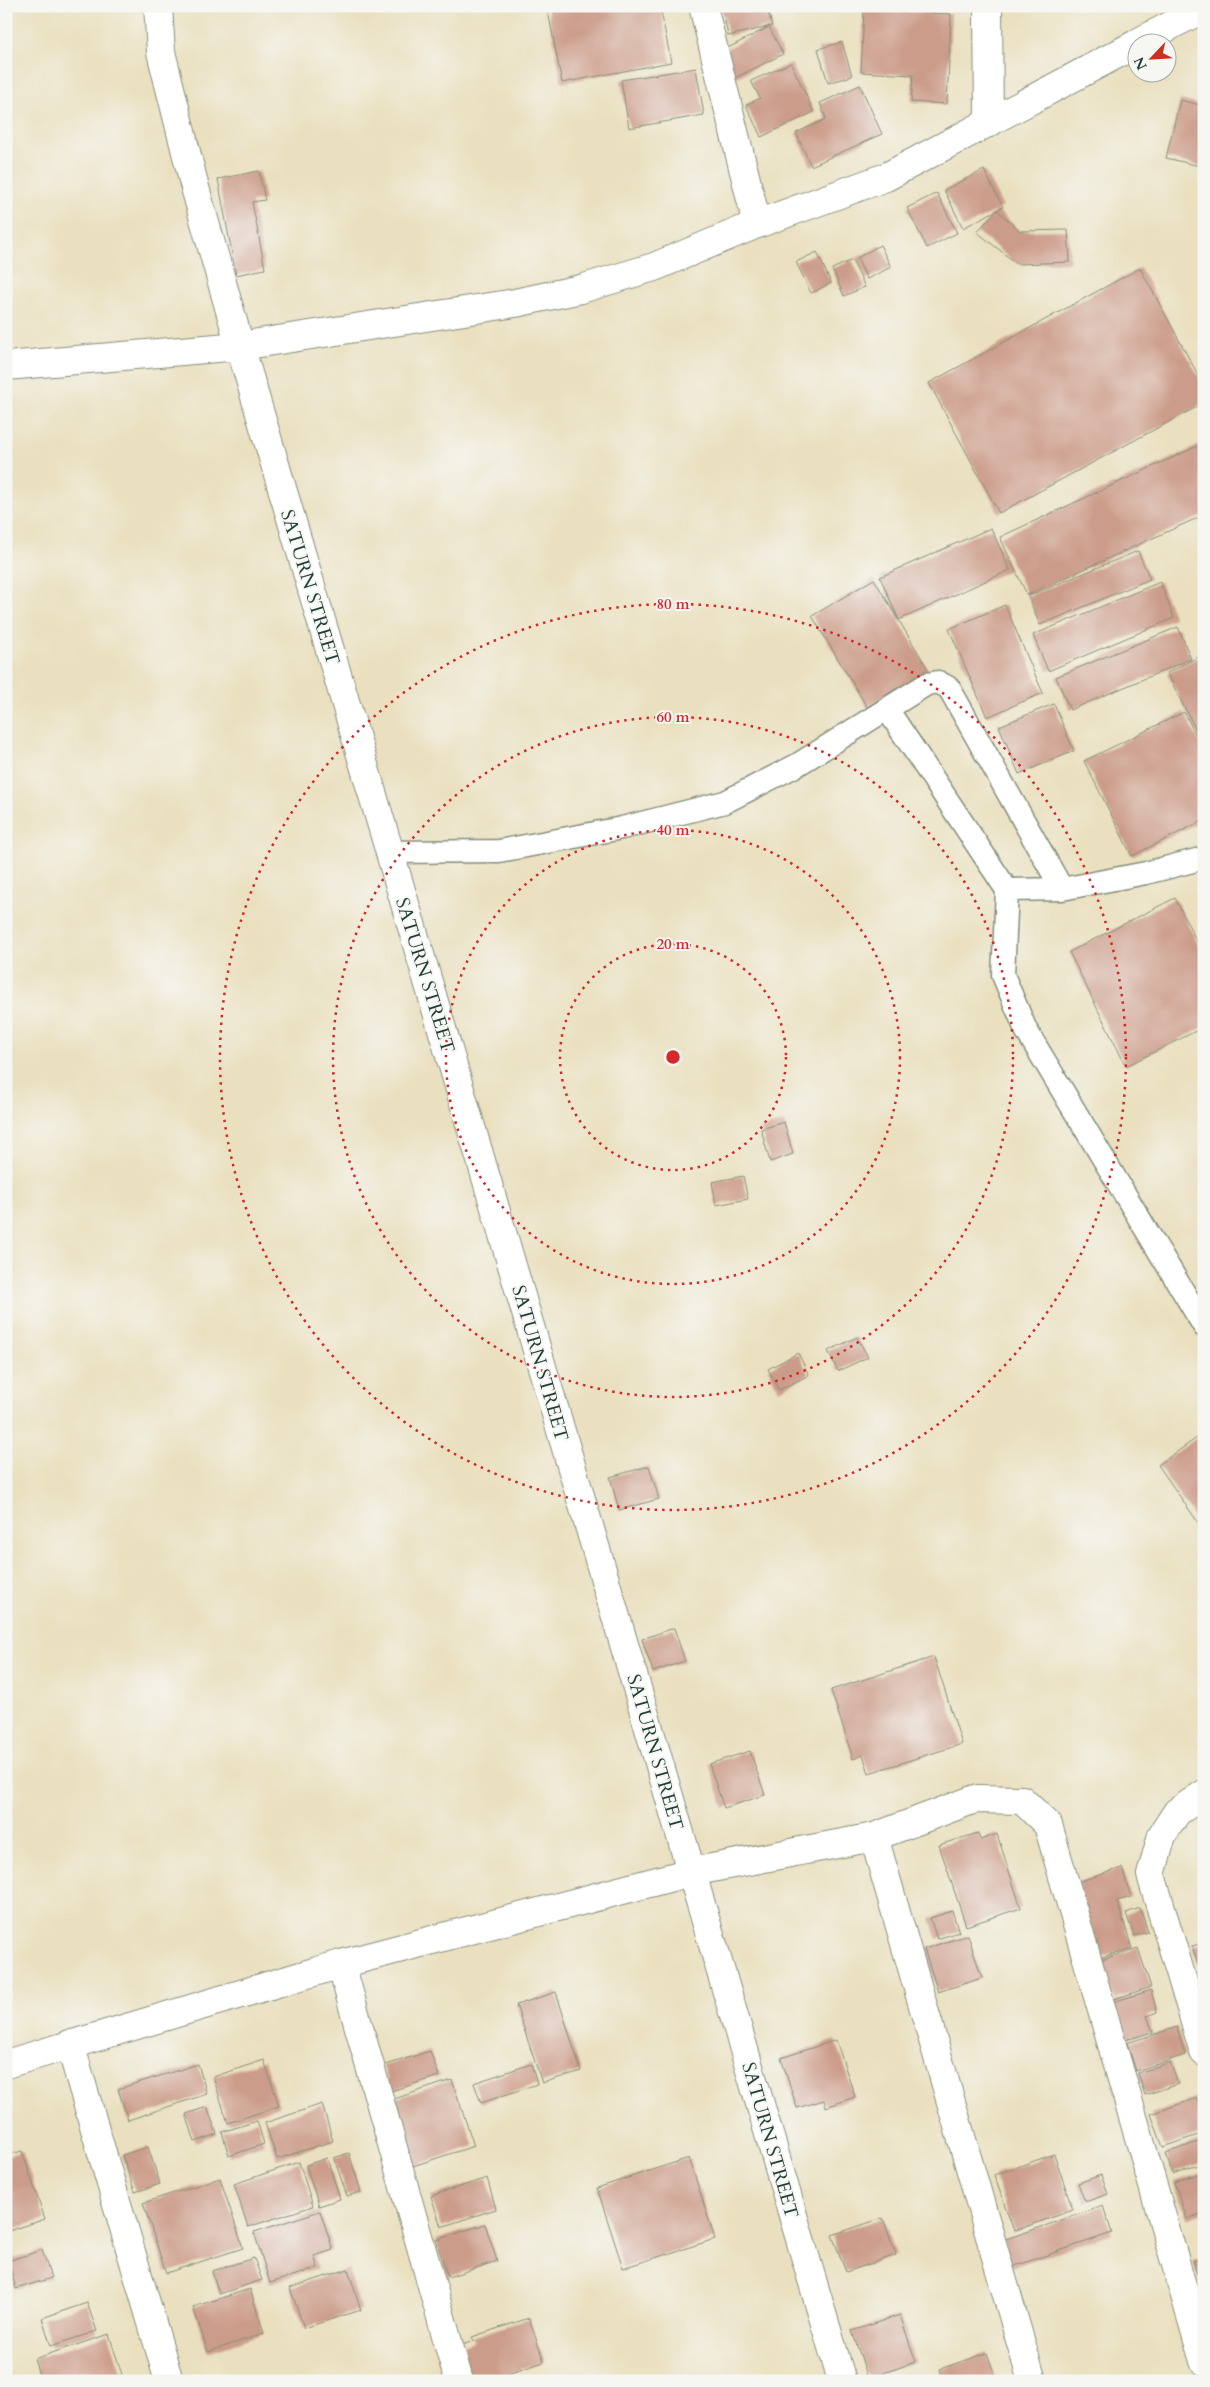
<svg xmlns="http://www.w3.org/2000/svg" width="1210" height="2387" font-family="Cardo,serif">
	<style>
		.building { fill: #cc9c8a }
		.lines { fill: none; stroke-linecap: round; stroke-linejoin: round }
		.service-casing { stroke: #848e7a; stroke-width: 25 }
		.minor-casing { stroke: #848e7a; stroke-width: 30 }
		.tertiary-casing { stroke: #848e7a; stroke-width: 30 }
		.service { stroke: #fff; stroke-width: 22 }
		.minor { stroke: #fff; stroke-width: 28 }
		.tertiary { stroke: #fff; stroke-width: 28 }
		.ring { fill: none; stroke: #d62828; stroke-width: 2.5; stroke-dasharray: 2.5 5 }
		.labels { text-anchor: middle; stroke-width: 4; stroke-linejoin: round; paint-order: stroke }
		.street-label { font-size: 19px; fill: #1f3d34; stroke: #f6f6f2 }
		.centre { fill: #d62828; stroke: #f6f6f2; stroke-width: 2.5 }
		.ring-label { font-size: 15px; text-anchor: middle; font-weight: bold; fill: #d62828; stroke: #f6f6f2; stroke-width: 4; stroke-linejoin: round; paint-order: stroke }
	</style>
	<rect width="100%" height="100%" fill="#f6f6f2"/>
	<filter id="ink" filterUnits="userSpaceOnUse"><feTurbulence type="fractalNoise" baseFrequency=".02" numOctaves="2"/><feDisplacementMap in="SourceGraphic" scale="10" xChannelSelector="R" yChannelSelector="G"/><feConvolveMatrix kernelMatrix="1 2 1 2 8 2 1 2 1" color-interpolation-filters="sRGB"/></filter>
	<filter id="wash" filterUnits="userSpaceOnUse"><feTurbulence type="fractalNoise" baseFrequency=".0096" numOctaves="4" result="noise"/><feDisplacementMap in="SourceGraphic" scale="20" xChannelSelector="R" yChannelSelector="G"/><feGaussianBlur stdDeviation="1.12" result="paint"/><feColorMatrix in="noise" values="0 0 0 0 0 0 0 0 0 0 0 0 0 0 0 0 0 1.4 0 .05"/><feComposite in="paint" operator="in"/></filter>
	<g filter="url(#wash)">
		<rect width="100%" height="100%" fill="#eae0bf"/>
		<g id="blocks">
			<!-- building -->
			<path class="building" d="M547,6H660L671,62L562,83Z
				M722,6H767L772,26L728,36Z
				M864,9L951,14L947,104L911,102L913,75L861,72Z
				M769,27L783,54L733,79L720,52Z
				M842,42L852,76L828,83L818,49Z
				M791,63L814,112L761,137L746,105L760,98L751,81Z
				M696,68L704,115L629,128L621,80Z
				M860,85L882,134L811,166L796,133L826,119L820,103Z
				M1180,100L1204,106V167L1166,158Z
				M984,170L1003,207L997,210L1020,231L1068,230L1070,262L1017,264L977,232L997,210L963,228L944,190Z
				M259,171L265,200L252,202L265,269L236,275L218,179Z
				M937,193L957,233L927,248L907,208Z
				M880,245L891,267L867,279L857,258Z
				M817,252L831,283L811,293L796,262Z
				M852,260L865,287L844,296L832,269Z
				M1140,268L1204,386V403L999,513L929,383Z
				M1202,444L1204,515L1027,595L1000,537Z
				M991,528L1010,570L899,620L880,577Z
				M1138,551L1150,579L1040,625L1028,596Z
				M874,579L928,669L867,707L812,616Z
				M1160,582L1174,618L1048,671L1033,635Z
				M1005,605L1043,693L987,717L949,629Z
				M1178,627L1191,659L1070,710L1056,677Z
				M1204,654V746L1167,673Z
				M1054,704L1074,751L1019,774L999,726Z
				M1184,712L1204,751V820L1132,856L1084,761Z
				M1175,898L1204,956V1027L1126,1066L1069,952Z
				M784,1122L793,1154L770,1162L761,1129Z
				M743,1176L748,1199L716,1205L712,1182Z
				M857,1337L868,1357L838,1371L828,1351Z
				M798,1353L809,1375L779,1390L768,1369Z
				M1204,1433V1531L1158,1465Z
				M649,1466L659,1499L619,1510L610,1477Z
				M674,1628L685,1661L653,1672L642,1639Z
				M934,1657L962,1744L869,1773L863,1755L853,1759L831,1690Z
				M750,1751L765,1795L724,1808L709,1764Z
				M978,1833L980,1840L997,1834L1021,1908L966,1926L939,1845Z
				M1122,1868L1131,1897L1117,1901L1132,1948L1100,1958L1077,1882Z
				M1140,1908L1148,1932L1134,1936L1126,1913Z
				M952,1911L959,1932L937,1939L930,1918Z
				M968,1935L982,1978L938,1992L924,1949Z
				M1204,1943V1962L1198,1964L1192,1946Z
				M1138,1948L1151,1987L1114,1999L1101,1960Z
				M1151,1990L1157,2012L1147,2016L1153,2032L1125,2040L1113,2002Z
				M556,1992L581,2071L542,2083L516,2005Z
				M1177,2027L1185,2055L1136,2071L1127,2043Z
				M836,2040L855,2097L826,2107L824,2100L797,2108L781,2058Z
				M430,2051L439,2076L391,2091L383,2066Z
				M264,2060L279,2106L228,2123L213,2077Z
				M1170,2062L1178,2084L1145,2095L1138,2073Z
				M198,2064L207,2094L128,2120L118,2089Z
				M531,2064L537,2084L481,2103L474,2083Z
				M452,2080L474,2146L410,2167L388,2101Z
				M1197,2098L1204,2119V2133L1163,2147L1151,2114Z
				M322,2104L333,2141L277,2159L265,2123Z
				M207,2107L217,2134L195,2142L186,2114Z
				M257,2121L264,2144L229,2156L222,2132Z
				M1204,2140V2163L1172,2174L1166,2153Z
				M148,2147L160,2184L135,2192L122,2155Z
				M22,2151L45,2219L6,2232V2156Z
				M349,2153L361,2192L347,2196L334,2158Z
				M1054,2154L1073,2210L1014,2231L994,2175Z
				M327,2158L340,2199L319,2206L306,2165Z
				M689,2158L715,2239L623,2268L597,2188Z
				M299,2162L313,2206L248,2227L234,2184Z
				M1204,2172V2213L1187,2219L1174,2182Z
				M1101,2175L1108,2194L1085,2202L1078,2183Z
				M220,2178L243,2248L166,2273L143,2203Z
				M487,2178L496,2209L441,2227L431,2196Z
				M1103,2206L1112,2233L1012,2267L1003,2240Z
				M320,2211L333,2250L314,2256L318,2268L270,2283L254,2232Z
				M883,2218L896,2255L846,2272L832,2235Z
				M485,2224L497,2261L448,2277L436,2240Z
				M42,2250L51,2278L16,2289L8,2261Z
				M1204,2257V2281L1200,2282L1193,2261Z
				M254,2258L262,2280L219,2294L212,2271Z
				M348,2269L361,2310L304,2328L290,2288Z
				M250,2289L264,2333L208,2352L193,2307Z
				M87,2303L97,2331L51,2346L42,2318Z
				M900,2315L916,2362L868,2378L852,2331Z
				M529,2318L544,2362L486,2381H471L459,2346L474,2341L472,2337Z
				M109,2334L124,2381H41L34,2359Z
				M987,2353L997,2381H944L940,2369Z"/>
		</g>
	</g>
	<g filter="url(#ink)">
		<use href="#blocks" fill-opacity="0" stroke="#848e7a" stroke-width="1"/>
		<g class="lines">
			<defs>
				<path id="service" d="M887,709L1007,890
					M389,852L499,851L622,828L725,802L797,765L927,684L938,682L949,688L1062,889L1007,890L1003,975L1026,1030L1204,1326
					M1062,889L1146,873L1204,858"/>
				<path id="minor" d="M158,6L161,52L194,184L240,346
					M703,6L757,224
					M988,6L989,123
					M1204,1794L1177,1812L1162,1835L1151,1875L1204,2052
					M874,1837L1032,2381
					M341,1964L459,2381
					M70,2044L169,2381
					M6,2064L341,1964L691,1872L874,1837L975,1799L1022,1800L1048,1825L1204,2361"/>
				<path id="tertiary" d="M1139,42L1204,8
					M240,346L842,2381
					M6,366L240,346L515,303L581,289L654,267L757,224L886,177L1138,43"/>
			</defs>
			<!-- service casing -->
			<use href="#service" class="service-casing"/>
			<!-- minor casing -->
			<use href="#minor" class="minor-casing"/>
			<!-- tertiary casing -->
			<use href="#tertiary" class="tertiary-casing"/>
			<!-- service -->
			<use href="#service" class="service"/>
			<!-- minor -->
			<use href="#minor" class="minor"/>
			<!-- tertiary -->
			<use href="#tertiary" class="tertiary"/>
		</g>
	</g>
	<!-- distance rings -->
	<g class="ring">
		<circle cx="673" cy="1057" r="113"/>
		<circle cx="673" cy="1057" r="227"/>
		<circle cx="673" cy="1057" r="340"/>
		<circle cx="673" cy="1057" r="453"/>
	</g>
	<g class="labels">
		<!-- street labels -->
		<g class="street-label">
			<text transform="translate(311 587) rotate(73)" y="7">SATURN STREET</text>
			<text transform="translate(426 975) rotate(73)" y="7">SATURN STREET</text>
			<text transform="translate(541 1363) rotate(74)" y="7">SATURN STREET</text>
			<text transform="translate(656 1752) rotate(74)" y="7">SATURN STREET</text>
			<text transform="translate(771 2140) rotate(74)" y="7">SATURN STREET</text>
		</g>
	</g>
	<circle cx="673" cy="1057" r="8" class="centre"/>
	<g class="ring-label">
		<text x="673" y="609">80 m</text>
		<text x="673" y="722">60 m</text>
		<text x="673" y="835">40 m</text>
		<text x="673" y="949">20 m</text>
	</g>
	<!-- margin -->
	<rect width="1210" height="2387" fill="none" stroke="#f6f6f2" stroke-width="25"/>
	<!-- north arrow -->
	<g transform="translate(1152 58) rotate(245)"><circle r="24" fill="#f6f6f2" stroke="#a0aca6"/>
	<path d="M0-4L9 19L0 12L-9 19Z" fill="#c8321e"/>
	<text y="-8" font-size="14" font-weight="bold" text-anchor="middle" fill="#1f3d34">N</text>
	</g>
</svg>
